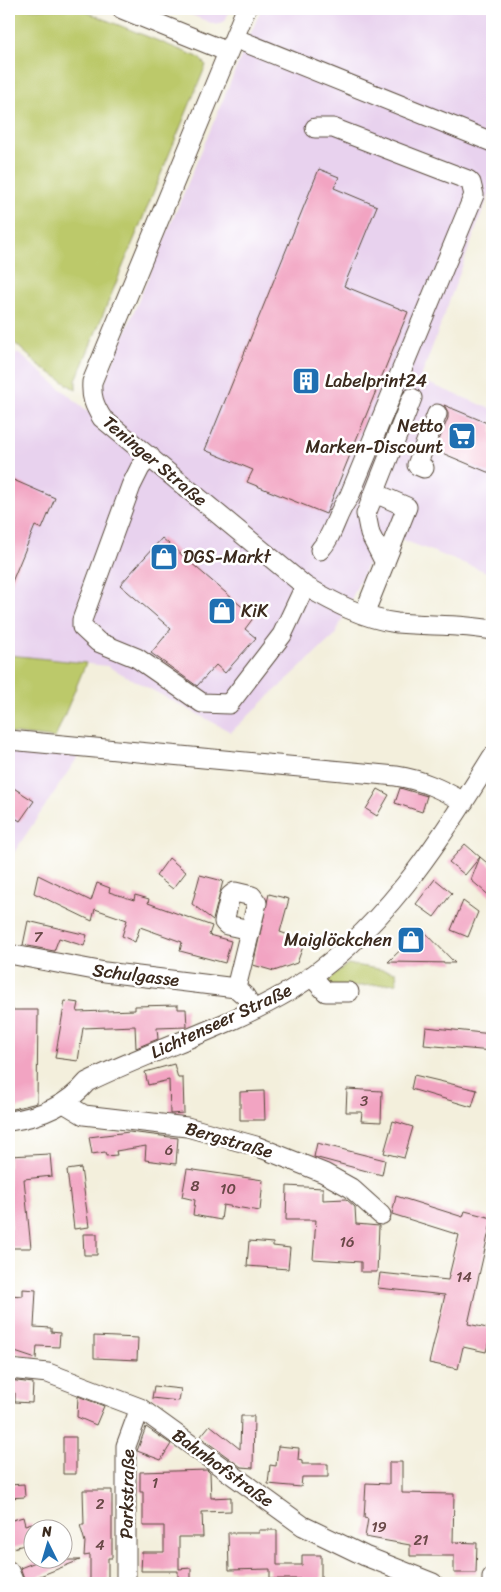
<svg xmlns="http://www.w3.org/2000/svg" width="501" height="1592" font-family="Sriracha,sans-serif">
	<style>
		.built { fill: #e8d2ee }
		.green { fill: #bcc96b; stroke: #7c7a44 }
		.building { fill: #f2a4c2 }
		.lines { fill: none; stroke-linecap: round; stroke-linejoin: round }
		.minor-casing { stroke: #57483a; stroke-width: 21 }
		.minor { stroke: #fff; stroke-width: 19 }
		.labels { text-anchor: middle; stroke-width: 5; stroke-linejoin: round; paint-order: stroke }
		.number-label { font-size: 15px; fill: #694847 }
		.poi-label { font-size: 18px; fill: #3b2a1e; stroke: #fff; text-anchor: start }
		.street-label { font-size: 18px; fill: #3b2a1e; stroke: #fff }
	</style>
	<rect width="100%" height="100%" fill="#fff"/>
	<filter id="ink" filterUnits="userSpaceOnUse"><feTurbulence type="fractalNoise" baseFrequency=".02" numOctaves="2"/><feDisplacementMap in="SourceGraphic" scale="10" xChannelSelector="R" yChannelSelector="G"/><feConvolveMatrix kernelMatrix="1 2 1 2 8 2 1 2 1" color-interpolation-filters="sRGB"/></filter>
	<filter id="wash" filterUnits="userSpaceOnUse"><feTurbulence type="fractalNoise" baseFrequency=".0096" numOctaves="4" result="noise"/><feDisplacementMap in="SourceGraphic" scale="20" xChannelSelector="R" yChannelSelector="G"/><feGaussianBlur stdDeviation="1.12" result="paint"/><feColorMatrix in="noise" values="0 0 0 0 0 0 0 0 0 0 0 0 0 0 0 0 0 1.4 0 .05"/><feComposite in="paint" operator="in"/></filter>
	<g filter="url(#wash)">
		<rect width="100%" height="100%" fill="#f3efdc"/>
		<!-- built -->
		<path class="built" d="M177,9H230L225,21L216,25Z
			M261,9H492V186L420,380L492,409V574L382,532L335,635L231,732L107,666L9,655V370L17,352L91,414Z
			M9,749L82,751L9,860Z"/>
		<!-- green -->
		<path class="green" d="M9,9H79L198,57L206,65L76,380V390L39,365L9,338Z
			M9,655L86,663L55,738L9,733Z
			M348,964L396,972L397,983L334,988L326,981Z"/>
		<g id="blocks">
			<!-- building -->
			<path class="building" d="M319,169L339,177L334,188L377,206L344,286L408,312L326,514L247,482L253,470L205,450Z
				M444,405L492,425V474L435,450L448,418V412Z
				M9,478L55,498L42,529L35,526L9,589Z
				M162,538L254,617L245,629L256,638L225,673L216,665L197,686L151,653L171,629L120,585Z
				M9,785L34,801L20,821L9,814Z
				M400,788L427,796L422,812L395,803Z
				M378,789L389,795L377,816L366,809Z
				M465,844L480,857L465,875L449,862Z
				M480,857L492,867V898L471,880Z
				M169,858L186,872L173,889L156,876Z
				M38,875L91,901L97,883L110,888L109,892L134,900L135,895L149,899L148,903L212,926L209,935L231,941L225,963L180,951L182,942L140,927L135,942L122,936L127,920L95,909L92,921L34,893Z
				M200,875L223,881L213,920L192,904Z
				M435,879L452,893L434,917L416,904Z
				M269,894L289,899L280,932L305,941L297,963L274,971L253,965Z
				M463,901L478,912L468,937L451,930Z
				M28,921L87,935L84,946L59,938L54,951L23,945Z
				M422,929L455,963L388,962Z
				M65,1001L79,1003L77,1012L135,1010V1006L178,1005V1009H186L187,1027L157,1028L158,1039L136,1048L135,1026L83,1028L78,1061L55,1058Z
				M9,1010H38L37,1103L9,1110Z
				M426,1027L492,1034V1051L424,1045Z
				M174,1064L178,1078H183L184,1113L170,1114L169,1080L148,1085L145,1072Z
				M414,1075L477,1090L472,1107L411,1089Z
				M347,1089L382,1091L381,1122L361,1121L362,1112H346Z
				M264,1091L265,1120H240V1092Z
				M393,1121L413,1127L404,1158L384,1153Z
				M129,1132L178,1138L176,1164L145,1160L146,1146L116,1151L117,1155L106,1156L105,1152L92,1154L89,1137Z
				M317,1143L385,1160L382,1175L314,1157Z
				M50,1154L52,1176L24,1179L31,1248H9V1228H12L9,1198V1156Z
				M81,1168L89,1227L74,1229L67,1170Z
				M187,1169L263,1180L260,1211L223,1205L221,1220L193,1215L195,1200L182,1197Z
				M287,1186L323,1188V1200L346,1199L355,1207L356,1224L379,1226L377,1272H361V1262L313,1259L316,1220H286Z
				M396,1196L463,1217L465,1211L492,1218L468,1324L492,1329L486,1352L463,1347L458,1369L429,1363L445,1295L378,1288L380,1273L448,1280L459,1235L392,1214Z
				M83,1234H97V1255H84Z
				M249,1241L273,1243V1246L290,1248L288,1269L247,1266Z
				M23,1289L36,1290L34,1327L51,1328V1332L60,1333L59,1347L37,1346L36,1359L9,1350V1295L23,1296Z
				M94,1336L138,1338L137,1360L94,1358Z
				M9,1380L33,1383L32,1403L15,1402V1393L9,1392Z
				M154,1386L181,1389L179,1401L152,1398Z
				M78,1396L104,1406L96,1425L77,1417Z
				M241,1416H254L253,1468L241,1467L200,1437L210,1425L240,1449Z
				M146,1427L171,1444L161,1460L137,1451Z
				M63,1437H76V1474H63Z
				M278,1446L299,1448L298,1460L302,1461V1464H328V1477H302L301,1487L268,1484L270,1465L276,1466Z
				M389,1462H402V1493L454,1494L453,1542L477,1543L476,1573H454V1556H410V1545L365,1537L368,1519L364,1518L366,1483L389,1484Z
				M207,1470L210,1473L211,1498L231,1497V1511L202,1512L203,1537H179V1569L191,1568V1583H178V1571H141L142,1552H164V1526H143V1492H140V1472Z
				M24,1484L25,1497L9,1498V1485Z
				M83,1490H112V1558H108V1583H90V1555L84,1556L85,1542L80,1525H84Z
				M23,1517L25,1525L32,1523V1543L9,1549V1521Z
				M259,1530H277V1565H302V1555H321V1583H302V1579H270V1569L229,1570L228,1533H259Z
				M41,1560H80L25,1582L20,1568Z"/>
		</g>
	</g>
	<g filter="url(#ink)">
		<use href="#blocks" fill-opacity="0" stroke="#57483a" stroke-width="1"/>
		<g class="lines">
			<defs>
				<path id="minor" d="M122,9L228,52
					M246,9L92,382C91,397 94,405 102,418L305,586C333,602 364,619 397,623C429,626 461,624 492,630
					M234,38L492,142
					M315,128H333L468,180L471,183L474,195L349,497C336,513 334,535 320,550
					M150,456L140,468L131,486L82,620V627L98,642L137,658L202,703L229,704L282,635L305,586
					M424,468L417,465L437,414
					M385,563L370,534L366,514L412,398
					M364,614L407,507L382,496L372,497
					M9,740L396,776C422,780 441,789 464,802
					M9,954L105,972L236,988L245,996L253,1009
					M311,976L326,992H349
					M236,988L257,903L252,896L235,892L230,896L224,922L227,925L250,930
					M64,1103L84,1115L187,1127L256,1146L324,1173L351,1188L381,1215
					M9,1121C40,1117 67,1106 87,1082C154,1049 227,1028 291,990C379,936 439,843 492,757
					M9,1369L48,1373L140,1408L303,1526L365,1556L433,1583
					M9,1571L14,1583
					M126,1583V1446L140,1408
					M492,1583V1577"/>
			</defs>
			<!-- minor casing -->
			<use href="#minor" class="minor-casing"/>
			<!-- minor -->
			<use href="#minor" class="minor"/>
		</g>
	</g>
	<!-- icons -->
	<defs>
		<symbol id="building-square" viewBox="-11 -11 22 22"><rect x="-9" y="-9" width="18" height="18" rx="4" fill="#1f6fb2" stroke="#fff"/><path d="M-4-6H4V6H1V3H-1V6H-4ZM-2.5-4.3h1.7v1.8h-1.7ZM.8-4.3h1.7v1.8H.8ZM-2.5-1h1.7V.8h-1.7ZM.8-1h1.7V.8H.8Z" fill="#fff"/></symbol>
		<symbol id="supermarket-square" viewBox="-11 -11 22 22"><rect x="-9" y="-9" width="18" height="18" rx="4" fill="#1f6fb2" stroke="#fff"/><path d="M-6-5.5h2.5l.6 2H6L4.5 2H-2.5L-4.4-4H-6ZM-1.5 3.2a1.3 1.3 0 1 0 .1 0ZM3 3.2a1.3 1.3 0 1 0 .1 0Z" fill="#fff"/></symbol>
		<symbol id="shop-square" viewBox="-11 -11 22 22"><rect x="-9" y="-9" width="18" height="18" rx="4" fill="#1f6fb2" stroke="#fff"/><path d="M-5-2.5h2.3a2.7 3.5 0 0 1 5.4 0H5L5.5 6h-11ZM-1.5-2.5h3a1.5 2.3 0 0 0-3 0Z" fill="#fff"/></symbol>
	</defs>
	<g fill-rule="evenodd">
		<use href="#building-square" x="290" y="365" width="32" height="32"/>
		<use href="#supermarket-square" x="446" y="420" width="32" height="32"/>
		<use href="#shop-square" x="148" y="541" width="32" height="32"/>
		<use href="#shop-square" x="206" y="595" width="32" height="32"/>
		<use href="#shop-square" x="395" y="924" width="32" height="32"/>
	</g>
	<g class="labels">
		<!-- number labels -->
		<g class="number-label">
			<text x="38" y="942">7</text>
			<text x="364" y="1106">3</text>
			<text x="169" y="1155">6</text>
			<text x="195" y="1191">8</text>
			<text x="228" y="1194">10</text>
			<text x="347" y="1247">16</text>
			<text x="464" y="1282">14</text>
			<text x="155" y="1488">1</text>
			<text x="100" y="1509">2</text>
			<text x="379" y="1532">19</text>
			<text x="421" y="1545">21</text>
			<text x="100" y="1550">4</text>
		</g>
		<!-- poi labels -->
		<g class="poi-label">
			<text x="325" y="387">Labelprint24</text>
			<text x="443" y="432" text-anchor="end">Netto<tspan x="443" dy="21">Marken-Discount</tspan></text>
			<text x="183" y="563">DGS-Markt</text>
			<text x="241" y="617">KiK</text>
			<text x="392" y="946" text-anchor="end">Maiglöckchen</text>
		</g>
		<!-- street labels -->
		<g class="street-label">
			<text transform="translate(155 461) rotate(40)" y="6">Teninger Straße</text>
			<text transform="translate(136 975) rotate(7)" y="6">Schulgasse</text>
			<text transform="translate(221 1021) rotate(-25)" y="6">Lichtenseer Straße</text>
			<text transform="translate(229 1140) rotate(16)" y="6">Bergstraße</text>
			<text transform="translate(223 1468) rotate(36)" y="6">Bahnhofstraße</text>
			<text transform="translate(127 1494) rotate(-89)" y="6">Parkstraße</text>
		</g>
	</g>
	<!-- margin -->
	<rect width="501" height="1592" fill="none" stroke="#fff" stroke-width="30"/>
	<!-- north arrow -->
	<g transform="translate(48 1544) rotate(355)"><circle r="24" fill="#ffffff" stroke="#b1aaa5"/>
	<path d="M0-4L9 19L0 12L-9 19Z" fill="#1f6fb2"/>
	<text y="-8" font-size="14" font-weight="bold" text-anchor="middle" fill="#3b2a1e">N</text>
	</g>
</svg>
